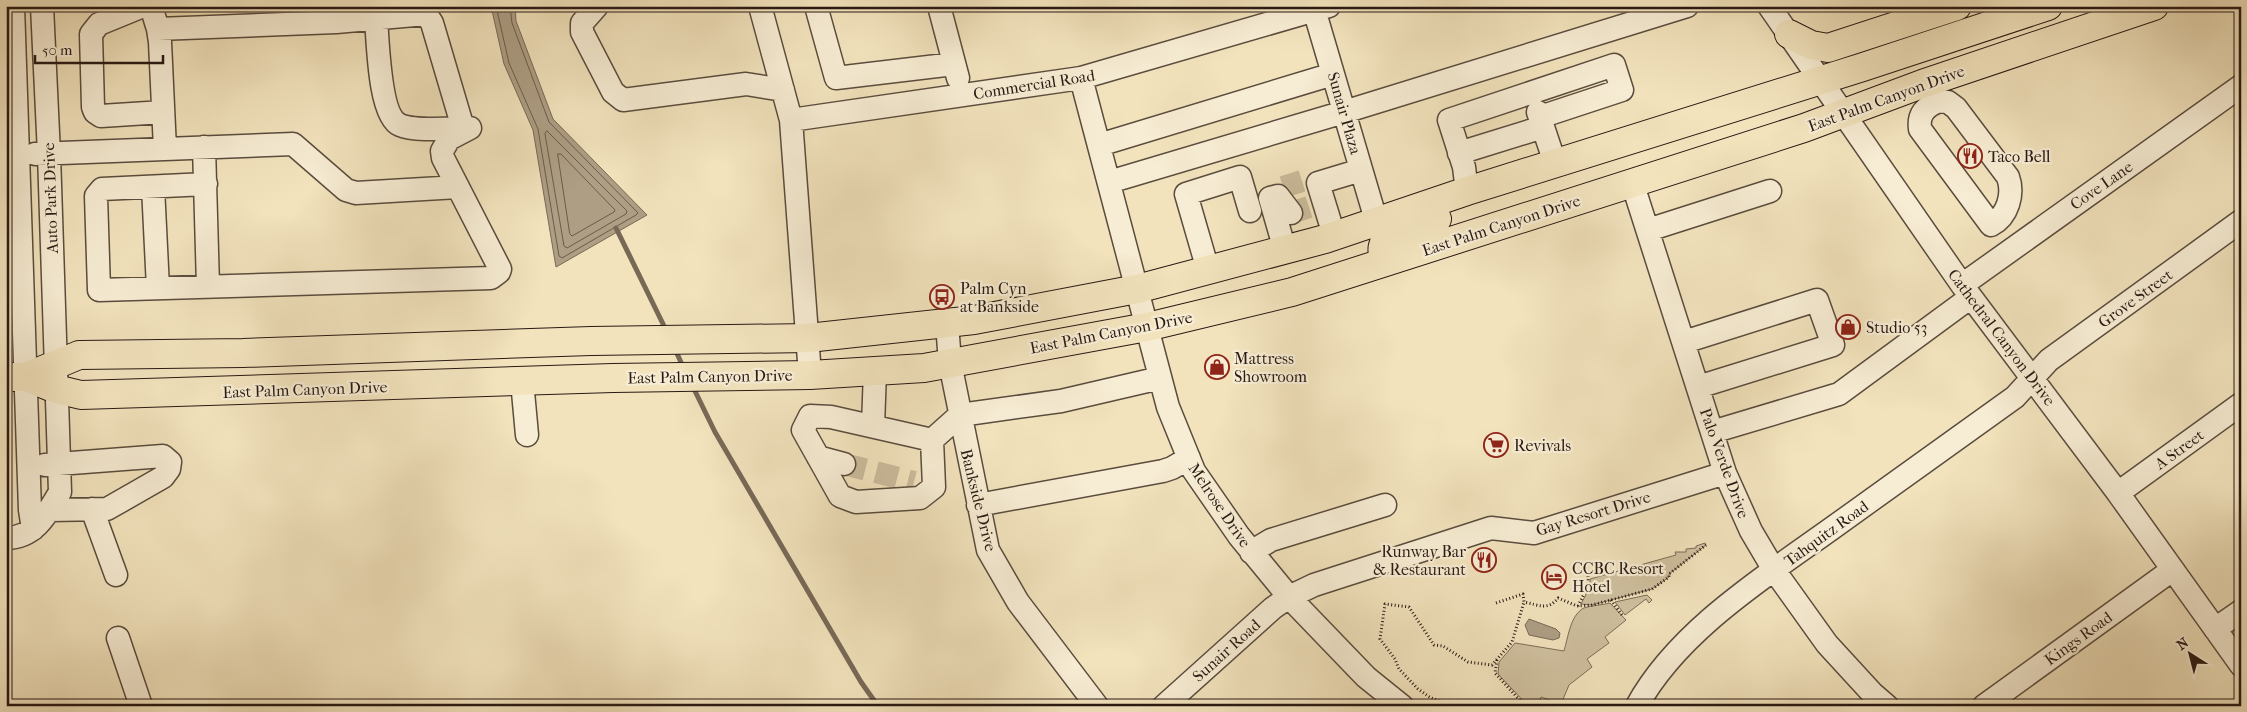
<svg xmlns="http://www.w3.org/2000/svg" width="2247" height="712" font-family="'IM FELL French Canon',serif">
	<style>
		.green { fill: #d0c1a0; stroke: #7c6d5a }
		.water { fill: #ad9e84; stroke: #786957 }
		.lines { fill: none; stroke-linecap: round; stroke-linejoin: round }
		.shore { stroke: #6a5c4c; stroke-width: 1 }
		.stream { stroke: #786957; stroke-width: 5 }
		.minor-tunnel { stroke: #cabb9b; stroke-width: 22; stroke-dasharray: 22 11; stroke-linecap: butt }
		.minor-casing { stroke: #5a4c3e; stroke-width: 25 }
		.major-casing { stroke: #281914; stroke-width: 30 }
		.path { stroke: #281914; stroke-width: 3; stroke-dasharray: 1 2.5; stroke-linecap: butt }
		.minor { stroke: #f7edd4; stroke-width: 22 }
		.major { stroke: #f2e3bd; stroke-width: 28 }
		.labels { text-anchor: middle; stroke-width: 4.5; stroke-linejoin: round; paint-order: stroke }
		.street-label { font-size: 16px; fill: #281914; stroke: #f7edd4 }
		.poi-label { font-size: 16px; fill: #281914; stroke: #f7edd4; text-anchor: start }
	</style>
	<rect width="100%" height="100%" fill="#f2e3bd"/>
	<filter id="stains"><feTurbulence type="fractalNoise" baseFrequency=".004" numOctaves="4"/><feColorMatrix values="0 0 0 0 .2 0 0 0 0 .09 0 0 0 0 .02 0 0 0 .5 -.17"/></filter>
	<radialGradient id="worn" r=".72"><stop offset=".6" stop-color="#630" stop-opacity="0"/><stop offset="1" stop-color="#630" stop-opacity=".3"/></radialGradient>
	<!-- green -->
	<path class="green" d="M1705,543L1706,545L1669,574V577L1652,589L1592,605L1581,604L1590,587V579L1676,555L1675,552H1686V549L1696,548V546Z
		M1647,595L1652,600L1649,603L1646,599L1625,615L1615,602Z
		M1610,603L1626,620L1605,637L1609,643L1587,659L1592,667L1569,685L1561,704L1541,697L1538,706H1528L1498,674L1499,662L1515,643L1564,651C1568,638 1570,617 1582,609C1586,606 1603,605 1610,603Z"/>
	<!-- water -->
	<path class="water" d="M491,6H515L516,21L553,119L647,215L556,267L533,130L504,64Z
		M1529,619L1556,629L1560,633L1559,638L1553,640L1529,635L1525,625Z"/>
	<g class="lines">
		<!-- shore -->
		<path class="shore" d="M496,6L509,63L538,129L559,256L562,258L636,215L638,213L549,122L512,23L510,6
			M547,131L627,211L626,214L567,248L564,246L545,134Z
			M558,154H561L615,210L614,212L572,236L570,234Z"/>
		<!-- stream -->
		<path class="stream" d="M616,228L666,330
			M675,349L684,369
			M692,385L715,432L861,682L878,706"/>
		<!-- minor-tunnel -->
		<path class="minor-tunnel" d="M1283,187L1302,181
			M1291,213L1309,207
			M844,464L914,482"/>
		<defs>
			<path id="minor" d="M13,6L30,510L33,529
				M143,6L99,24L91,34L93,107L95,112L101,116L163,112
				M597,6L582,23V32L613,92L623,100L746,84L783,90
				M760,6L791,120L810,375
				M816,6L836,78L954,64
				M939,6L958,78
				M1313,6L1376,220
				M1769,6L1962,285L2118,493L2241,665
				M154,16L158,29L160,42L165,149
				M376,19C378,41 379,116 400,125C416,132 451,128 469,128
				M158,29L336,22L426,14L432,23L463,128
				M1081,78L1168,407L1194,471L1239,536L1289,597L1366,677L1402,706
				M1939,101L1948,102L1956,108L2008,177C2014,194 2008,216 1991,225L1920,129C1918,114 1925,107 1939,101Z
				M1538,112L1555,163
				M791,120L1081,78L1329,6
				M1099,145L1333,74
				M204,147L208,286
				M1459,153L1543,127
				M35,154L293,144L346,190L356,193L458,187
				M1109,182L1344,112L1687,6
				M1632,182L1725,473L1751,531L1774,570L1827,644L1872,693L1887,706
				M206,184L102,189L96,196L99,290L491,278L499,272L500,269L443,158L442,151L449,139L470,128
				M153,187L158,288
				M1467,191L1464,167L1449,120L1614,65L1622,90L1540,117
				M1648,230L1770,191
				M1334,235L1318,183L1361,170
				M1285,250L1270,198L1278,196L1291,213
				M1208,270L1186,194L1240,177L1250,211
				M1962,285L2241,86
				M947,323L950,363L988,550L1018,602L1097,706
				M1684,342L1817,300L1833,345L1698,387
				M522,381L527,435
				M810,416L831,417L932,440L934,487L920,498L856,502L840,496L803,430Z
				M873,426L875,371
				M1712,432L1839,394L1971,297
				M932,440L960,415L1061,401L1160,378
				M818,457L844,464
				M45,465L163,456L170,462L169,469L163,477L107,509L49,510
				M2118,493L2241,404
				M978,505L1163,471L1172,468L1189,458
				M92,509L116,575
				M6,538C35,538 47,514 60,492L49,154L42,6
				M1251,552L1271,540L1385,505
				M2215,629L2241,611
				M118,638L141,706
				M1164,706L1273,608L1289,597L1314,585L1491,528L1534,533L1725,473
				M1637,706C1677,632 1764,577 1831,529C1892,485 1954,441 2015,397L2049,360L2241,221
				M1984,706L2172,570"/>
			<path id="major" d="M1789,34L1811,45L1828,48L1957,6
				M1384,262C1382,251 1380,244 1390,236L1437,219
				M6,377H26L79,355L243,353L591,341L808,338L974,320L1137,289L1325,239L1467,191L1863,67L2048,6
				M26,377L56,389L81,395L613,378L810,375L924,368L1147,327L1292,292L1804,128L1922,84L2154,6"/>
		</defs>
		<!-- minor casing -->
		<use href="#minor" class="minor-casing"/>
		<!-- major casing -->
		<use href="#major" class="major-casing"/>
		<!-- path -->
		<path class="path" d="M1611,600L1622,615
			M1496,603L1523,594L1524,602C1539,605 1548,611 1558,598L1577,606L1592,605L1652,589L1669,577V574L1706,545
			M1578,606L1588,586V571
			M1497,660L1495,673L1525,706
			M1456,706L1431,698L1418,689L1399,669L1395,659L1380,639L1385,604L1409,607L1434,645L1443,646L1468,662L1492,665L1512,642L1524,602"/>
		<!-- minor -->
		<use href="#minor" class="minor"/>
		<!-- major -->
		<use href="#major" class="major"/>
	</g>
	<!-- icons -->
	<defs>
		<symbol id="restaurant-ring" viewBox="-11 -11 22 22"><circle r="9.5" fill="#f7edd4" stroke="#8f2418" stroke-width="1.5"/><path d="M-5-6h1v4h1v-4h1v4h1v-4h1v5L-1.5 .5V6h-2V.5L-5-1ZM5-6V6H3V1.5H1.5Q1.5-4 5-6Z" fill="#8f2418"/></symbol>
		<symbol id="bus-ring" viewBox="-11 -11 22 22"><circle r="9.5" fill="#f7edd4" stroke="#8f2418" stroke-width="1.5"/><path d="M-5-6H5V4H4V6H2V4H-2V6H-4V4H-5ZM-3.5-4V0h7V-4ZM-3.5 1.2v1.5H-2V1.2ZM2 1.2v1.5H3.5V1.2Z" fill="#8f2418"/></symbol>
		<symbol id="shop-ring" viewBox="-11 -11 22 22"><circle r="9.5" fill="#f7edd4" stroke="#8f2418" stroke-width="1.5"/><path d="M-5-2.5h2.3a2.7 3.5 0 0 1 5.4 0H5L5.5 6h-11ZM-1.5-2.5h3a1.5 2.3 0 0 0-3 0Z" fill="#8f2418"/></symbol>
		<symbol id="supermarket-ring" viewBox="-11 -11 22 22"><circle r="9.5" fill="#f7edd4" stroke="#8f2418" stroke-width="1.5"/><path d="M-6-5.5h2.5l.6 2H6L4.5 2H-2.5L-4.4-4H-6ZM-1.5 3.2a1.3 1.3 0 1 0 .1 0ZM3 3.2a1.3 1.3 0 1 0 .1 0Z" fill="#8f2418"/></symbol>
		<symbol id="hotel-ring" viewBox="-11 -11 22 22"><circle r="9.5" fill="#f7edd4" stroke="#8f2418" stroke-width="1.5"/><path d="M-6-4.5h1.5V1H6V5H4.5V3h-9V5H-6ZM-4 0a1.8 1.8 0 1 1 3.6 0ZM.5 0V-2.5h3Q6-2.5 6 0Z" fill="#8f2418"/></symbol>
	</defs>
	<g fill-rule="evenodd">
		<use href="#restaurant-ring" x="1956" y="142" width="28" height="28"/>
		<use href="#bus-ring" x="928" y="283" width="28" height="28"/>
		<use href="#shop-ring" x="1834" y="313" width="28" height="28"/>
		<use href="#shop-ring" x="1203" y="353" width="28" height="28"/>
		<use href="#supermarket-ring" x="1482" y="431" width="28" height="28"/>
		<use href="#restaurant-ring" x="1470" y="546" width="28" height="28"/>
		<use href="#hotel-ring" x="1540" y="563" width="28" height="28"/>
	</g>
	<g class="labels">
		<!-- street labels -->
		<g class="street-label">
			<text transform="translate(1034 84) rotate(-9)" y="6">Commercial Road</text>
			<text transform="translate(1886 98) rotate(-20)" y="6">East Palm Canyon Drive</text>
			<text transform="translate(1345 113) rotate(74)" y="6">Sunair Plaza</text>
			<text transform="translate(2101 185) rotate(-35)" y="6">Cove Lane</text>
			<text transform="translate(50 198) rotate(-92)" y="6">Auto Park Drive</text>
			<text transform="translate(1501 225) rotate(-18)" y="6">East Palm Canyon Drive</text>
			<text transform="translate(2135 298) rotate(-36)" y="6">Grove Street</text>
			<text transform="translate(1111 332) rotate(-11)" y="6">East Palm Canyon Drive</text>
			<text transform="translate(2002 337) rotate(53)" y="6">Cathedral Canyon Drive</text>
			<text transform="translate(710 376) rotate(-1)" y="6">East Palm Canyon Drive</text>
			<text transform="translate(305 389) rotate(-2)" y="6">East Palm Canyon Drive</text>
			<text transform="translate(2179 449) rotate(-36)" y="6">A Street</text>
			<text transform="translate(1725 463) rotate(70)" y="6">Palo Verde Drive</text>
			<text transform="translate(979 500) rotate(76)" y="6">Bankside Drive</text>
			<text transform="translate(1220 505) rotate(56)" y="6">Melrose Drive</text>
			<text transform="translate(1593 513) rotate(-17)" y="6">Gay Resort Drive</text>
			<text transform="translate(1826 533) rotate(-36)" y="6">Tahquitz Road</text>
			<text transform="translate(2078 638) rotate(-36)" y="6">Kings Road</text>
			<text transform="translate(1226 650) rotate(-42)" y="6">Sunair Road</text>
		</g>
		<!-- poi labels -->
		<g class="poi-label">
			<text x="1988" y="162">Taco Bell</text>
			<text x="960" y="294">Palm Cyn<tspan x="960" dy="18">at Bankside</tspan></text>
			<text x="1866" y="333">Studio 53</text>
			<text x="1234" y="364">Mattress<tspan x="1234" dy="18">Showroom</tspan></text>
			<text x="1514" y="451">Revivals</text>
			<text x="1466" y="557" text-anchor="end">Runway Bar<tspan x="1466" dy="18">&amp; Restaurant</tspan></text>
			<text x="1572" y="574">CCBC Resort<tspan x="1572" dy="18">Hotel</tspan></text>
		</g>
	</g>
	<!-- margin -->
	<rect width="2247" height="712" fill="none" stroke="#f2e3bd" stroke-width="25"/>
	<rect x="8" y="8" width="2232" height="697" fill="none" stroke="#281914" stroke-width="2.5"/>
	<rect x="12" y="12" width="2222" height="687" fill="none" stroke="#281914"/>
	<!-- north arrow -->
	<g transform="translate(2190 654) rotate(324)" stroke="#f7edd4" stroke-width="4" paint-order="stroke">
	<path d="M0-4L9 19L0 12L-9 19Z" fill="#281914"/>
	<text y="-8" font-size="14" font-weight="bold" text-anchor="middle" fill="#281914">N</text>
	</g>
	<!-- scale -->
	<path d="M35 55v8h128v-8" fill="none" stroke="#281914" stroke-width="2.5"/>
	<text x="42" y="55" font-size="15" fill="#281914" stroke="#f7edd4" stroke-width="4" paint-order="stroke">50 m</text>
	<rect width="100%" height="100%" filter="url(#stains)"/>
	<rect width="100%" height="100%" fill="url(#worn)"/>
</svg>
